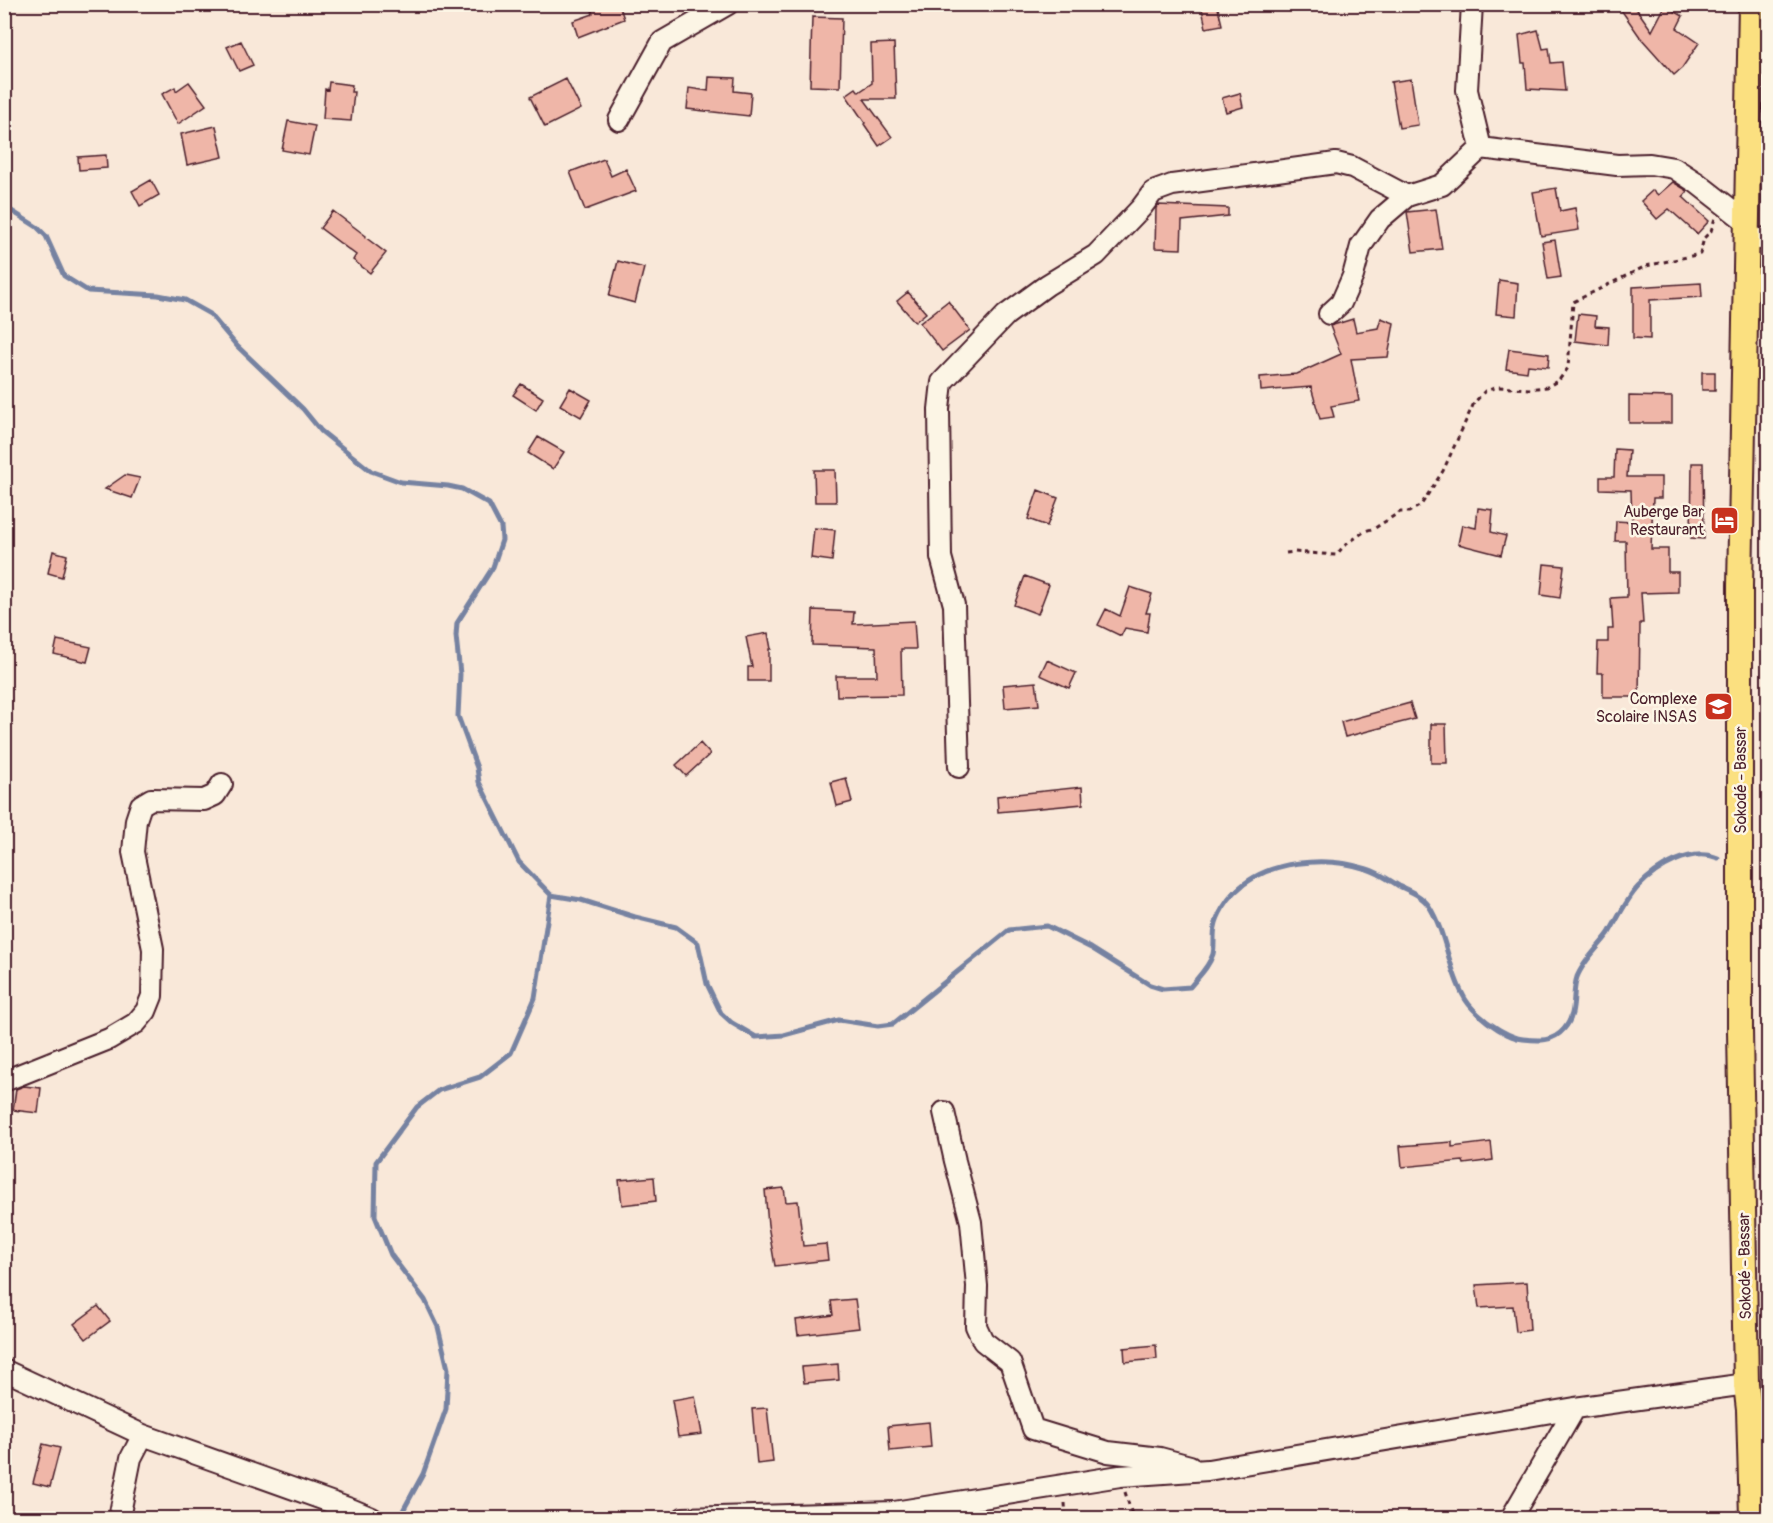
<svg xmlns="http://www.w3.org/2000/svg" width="1773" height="1523" font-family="Pangolin,sans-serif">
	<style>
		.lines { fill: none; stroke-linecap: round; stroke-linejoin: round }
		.stream { stroke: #7682a1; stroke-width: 5 }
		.building { fill: #efb6a8; stroke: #4a1f2b; stroke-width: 1.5 }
		.minor-casing { stroke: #4a1f2b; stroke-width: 24 }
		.major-casing { stroke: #4a1f2b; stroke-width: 28 }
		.path { stroke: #4a1f2b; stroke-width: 3; stroke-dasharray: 4.5 4.5; stroke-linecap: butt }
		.minor { stroke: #fcf5e5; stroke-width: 20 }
		.major { stroke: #fbe080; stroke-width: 24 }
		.labels { text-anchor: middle; stroke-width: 5; stroke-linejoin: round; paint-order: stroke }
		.poi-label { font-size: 16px; fill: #4a1f2b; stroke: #fcf5e5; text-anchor: end }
		.street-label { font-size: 16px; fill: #4a1f2b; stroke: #fcf5e5 }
	</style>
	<rect width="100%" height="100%" fill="#f9e8d9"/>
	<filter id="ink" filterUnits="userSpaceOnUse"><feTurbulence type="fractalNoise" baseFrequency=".0167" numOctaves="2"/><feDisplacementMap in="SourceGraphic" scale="12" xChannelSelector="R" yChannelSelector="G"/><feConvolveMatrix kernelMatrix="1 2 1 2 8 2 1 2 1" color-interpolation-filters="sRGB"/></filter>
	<g filter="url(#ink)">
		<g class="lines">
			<!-- stream -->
			<path class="stream" d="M4,206L37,227L46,236L64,276L88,291L158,295L185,300L210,314L237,346L303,409L321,431L371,471L401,482L448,486L462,489L489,504L501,527L502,540L493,567L457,623L456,636L460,674L458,716L477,768L479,782L519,862L551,895L581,900L635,917L676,927L698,943L707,984L721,1013L732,1023L756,1037L784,1035L839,1020L878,1026L893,1024L1009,930L1047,926L1091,948L1150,985L1163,989L1190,987C1198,977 1209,967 1213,954C1215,945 1213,936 1215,927C1217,915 1227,900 1235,892C1267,859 1327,856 1367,869C1378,872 1389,880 1399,886C1410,891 1422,896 1429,906C1446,933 1448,967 1463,995C1469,1008 1486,1022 1498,1029C1507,1034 1513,1038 1523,1039C1539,1041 1553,1042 1564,1029C1578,1013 1571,995 1577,977C1583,961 1599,947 1609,933C1618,918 1626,900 1638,887C1657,867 1691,847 1718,858
				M1765,856L1768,855
				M399,1518L423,1474L446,1409L448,1369L438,1327L425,1300L391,1255L375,1216L376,1162L417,1107L439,1090L480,1077L511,1053L535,998L551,895"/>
		</g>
		<!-- building -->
		<path class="building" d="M590,4H619L624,19L578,37L573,21L593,14Z
			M1201,4H1217L1222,25L1206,28Z
			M1617,4H1633L1652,31L1665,6L1683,16L1677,28L1699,43L1682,68L1674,75L1640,37Z
			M812,17L842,18L840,87L810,86Z
			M1538,30L1543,49L1549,48L1551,63L1562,62L1565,91L1527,89L1525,63H1522L1519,35Z
			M241,41L253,65L239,71L227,47Z
			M894,43L896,99H864L892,137L879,146L864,124L865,123L846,95L856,88L859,92L872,83L871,44Z
			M709,77L735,78L734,91L751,93L749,116L687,109L689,88L708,91Z
			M566,79L581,109L545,127L530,97Z
			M1411,79L1418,125L1399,128L1391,82Z
			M189,82L206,105L178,124L162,94L175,87L176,91Z
			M329,82L352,85L351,92H354L351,121L323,119L325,89L328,90Z
			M1240,93L1243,107L1226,112L1222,98Z
			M288,121L315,126L309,155L282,150Z
			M216,126L223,157L187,165L181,134Z
			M106,155L107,168L79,170L78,157Z
			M604,159L611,176L626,169L636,191L585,210L570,172Z
			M151,180L159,195L140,206L132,191Z
			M1673,182L1688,191L1683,197L1709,221L1697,234L1669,209L1657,219L1641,201L1653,190L1658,195Z
			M1556,188L1560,211L1575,208L1579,230L1541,236L1533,192Z
			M1158,205L1228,208V216L1182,221L1181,249L1155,248L1156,208Z
			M1436,209L1442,249L1413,252L1407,212Z
			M333,211L366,236L365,237L386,253L370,273L353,260L356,255L320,228Z
			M1555,240L1561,277L1548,279L1542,242Z
			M618,261L644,268L635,303L609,296Z
			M1499,280L1518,283L1516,316L1496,314Z
			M1701,283L1702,297L1650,300V339L1633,338V287Z
			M908,292L926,313L915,322L897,301Z
			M948,301L970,330L942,351L920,323Z
			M1578,314L1596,316L1595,326L1609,327L1608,345L1575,341Z
			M1381,318L1394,323L1388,357L1351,359L1359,401L1331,406L1334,417L1320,419L1311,387L1261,391L1260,377L1297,374L1341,354L1330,326L1353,319L1356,332L1378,328Z
			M1509,349L1549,354L1548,367L1528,365L1527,372L1506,369Z
			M1702,372H1715V390H1702Z
			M521,384L543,398L536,410L513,395Z
			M570,388L591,400L581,417L560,405Z
			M1629,396L1672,397V423H1629Z
			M538,437L564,452L553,469L528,453Z
			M1615,449L1629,450L1627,477H1661V498H1653L1651,549H1668V572H1678V592L1641,593L1643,623H1640L1639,697H1603V673H1597L1598,642H1608V629H1613L1611,598L1627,597L1626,541H1615L1616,521L1632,522L1631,490L1600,489V477H1614Z
			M1692,463H1703L1704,539L1691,538Z
			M814,470H835L836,502H815Z
			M125,475L140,478L132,498L105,489Z
			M1038,490L1058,498L1047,526L1028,519Z
			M1478,508L1493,510L1491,532L1506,536L1501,555L1458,544L1462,525L1476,528Z
			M814,528L835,530L832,561L811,558Z
			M53,551L67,555L62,577L48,573Z
			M1544,564L1564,566L1560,598L1541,595Z
			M1025,576L1049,585L1038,614L1014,605Z
			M1130,587L1152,594L1146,613H1150L1147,632L1125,628L1121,636L1098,625L1106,609L1120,616Z
			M813,610L854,612L853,624L914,621L916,649H901L902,695L837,696L836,676H877L876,647L812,645Z
			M768,633L771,649H769V681H748V667H752L746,637Z
			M57,640L91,647L87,662L54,654Z
			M1047,660L1076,673L1069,688L1040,675Z
			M1036,682L1039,705L1005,708L1003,685Z
			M1410,703L1415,719L1345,737L1341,722Z
			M1431,724H1446L1447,763H1431Z
			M700,743L710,754L686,776L676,765Z
			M846,778L852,802L837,806L831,782Z
			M1082,787L1083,804L998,812L997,796Z
			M24,1086L41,1088L38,1113L13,1110L16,1089Z
			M1452,1142V1147L1491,1142L1493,1160L1464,1164L1463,1161L1402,1167L1400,1146Z
			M654,1177L656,1201L622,1205L619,1180Z
			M784,1188L786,1202L798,1201L803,1246L826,1244L828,1260L775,1266L768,1225L765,1190Z
			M1527,1282L1530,1330L1516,1332L1513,1306L1479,1308L1476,1285Z
			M855,1299L859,1328L798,1335L796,1320L833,1315L831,1301Z
			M98,1306L110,1321L86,1339L74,1324Z
			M1156,1345L1157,1359L1125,1362L1124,1348Z
			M838,1364L839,1380L804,1383L802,1367Z
			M695,1396L702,1434L678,1437L672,1400Z
			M767,1408L773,1462L757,1464L752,1409Z
			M929,1422L931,1447L890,1451L888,1426Z
			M43,1444L60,1448L50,1487L33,1483Z"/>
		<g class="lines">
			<defs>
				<path id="minor" d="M619,120L662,42L728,4
					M1481,148L1617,165L1650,164L1674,168L1697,183L1747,222
					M1747,240L1768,238
					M1329,314L1341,303L1353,276L1361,246L1380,219L1407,196
					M959,767L954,605L941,557L939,409L942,382L1006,315L1047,285L1096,255L1141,208L1153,192L1172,185L1336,163L1352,167L1407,196L1442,185L1481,148L1467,90L1472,4
					M4,1081L109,1039L136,1023L146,1011L152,996L153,949L133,852L136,820L141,805L151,799L204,800L215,795L222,784
					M944,1112L955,1161L971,1222L977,1286L976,1326L983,1341L1010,1362L1033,1429L1108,1452L1160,1458L1190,1466
					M4,1370L143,1435L353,1510L372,1518
					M1749,1410H1768
					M119,1518L131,1458L143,1435
					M683,1518L894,1512L1120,1476L1208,1470L1575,1408L1746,1384
					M1511,1518L1575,1408"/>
				<path id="major" d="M1751,4L1740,586V1031L1746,1384L1749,1410L1752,1518"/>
			</defs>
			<!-- minor casing -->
			<use href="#minor" class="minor-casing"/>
			<!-- major casing -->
			<use href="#major" class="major-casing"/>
			<!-- path -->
			<path class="path" d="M1286,553L1294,552L1336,555L1344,546L1365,531L1375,528L1400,512H1409L1421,505L1443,471L1474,403L1485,391L1498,387L1529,389L1547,387L1559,380L1568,368L1573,302L1646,266L1700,254L1704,238L1711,231L1715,218
				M1125,1492L1133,1518
				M1065,1503L1066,1518"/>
			<!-- minor -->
			<use href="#minor" class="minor"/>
			<!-- major -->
			<use href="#major" class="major"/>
		</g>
	</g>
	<!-- icons -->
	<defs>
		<symbol id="hotel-square" viewBox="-11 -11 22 22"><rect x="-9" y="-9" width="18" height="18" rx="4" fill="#c8321e" stroke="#fcf5e5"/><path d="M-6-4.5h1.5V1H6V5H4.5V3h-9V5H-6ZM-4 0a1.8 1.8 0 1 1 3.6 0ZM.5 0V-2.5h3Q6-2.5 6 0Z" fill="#fff"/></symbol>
		<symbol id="school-square" viewBox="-11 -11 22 22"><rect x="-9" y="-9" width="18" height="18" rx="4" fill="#c8321e" stroke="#fcf5e5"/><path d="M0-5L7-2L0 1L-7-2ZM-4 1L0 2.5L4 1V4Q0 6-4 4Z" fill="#fff"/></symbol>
	</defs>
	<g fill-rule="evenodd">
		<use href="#hotel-square" x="1708" y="504" width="33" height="33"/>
		<use href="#school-square" x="1702" y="690" width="33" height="33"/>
	</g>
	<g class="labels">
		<!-- poi labels -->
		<g class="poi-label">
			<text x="1704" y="517">Auberge Bar<tspan x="1704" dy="18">Restaurant</tspan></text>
			<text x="1697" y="704">Complexe<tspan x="1697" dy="18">Scolaire INSAS</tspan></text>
		</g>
		<!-- street labels -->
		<g class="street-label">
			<text transform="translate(1740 780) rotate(-90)" y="6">Sokodé - Bassar</text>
			<text transform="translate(1744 1266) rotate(-91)" y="6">Sokodé - Bassar</text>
		</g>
	</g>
	<!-- margin -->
	<rect width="1773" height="1523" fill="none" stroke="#fcf5e5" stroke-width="24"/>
	<rect x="12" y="12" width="1749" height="1499" fill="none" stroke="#4a1f2b" stroke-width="2" filter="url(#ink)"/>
</svg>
